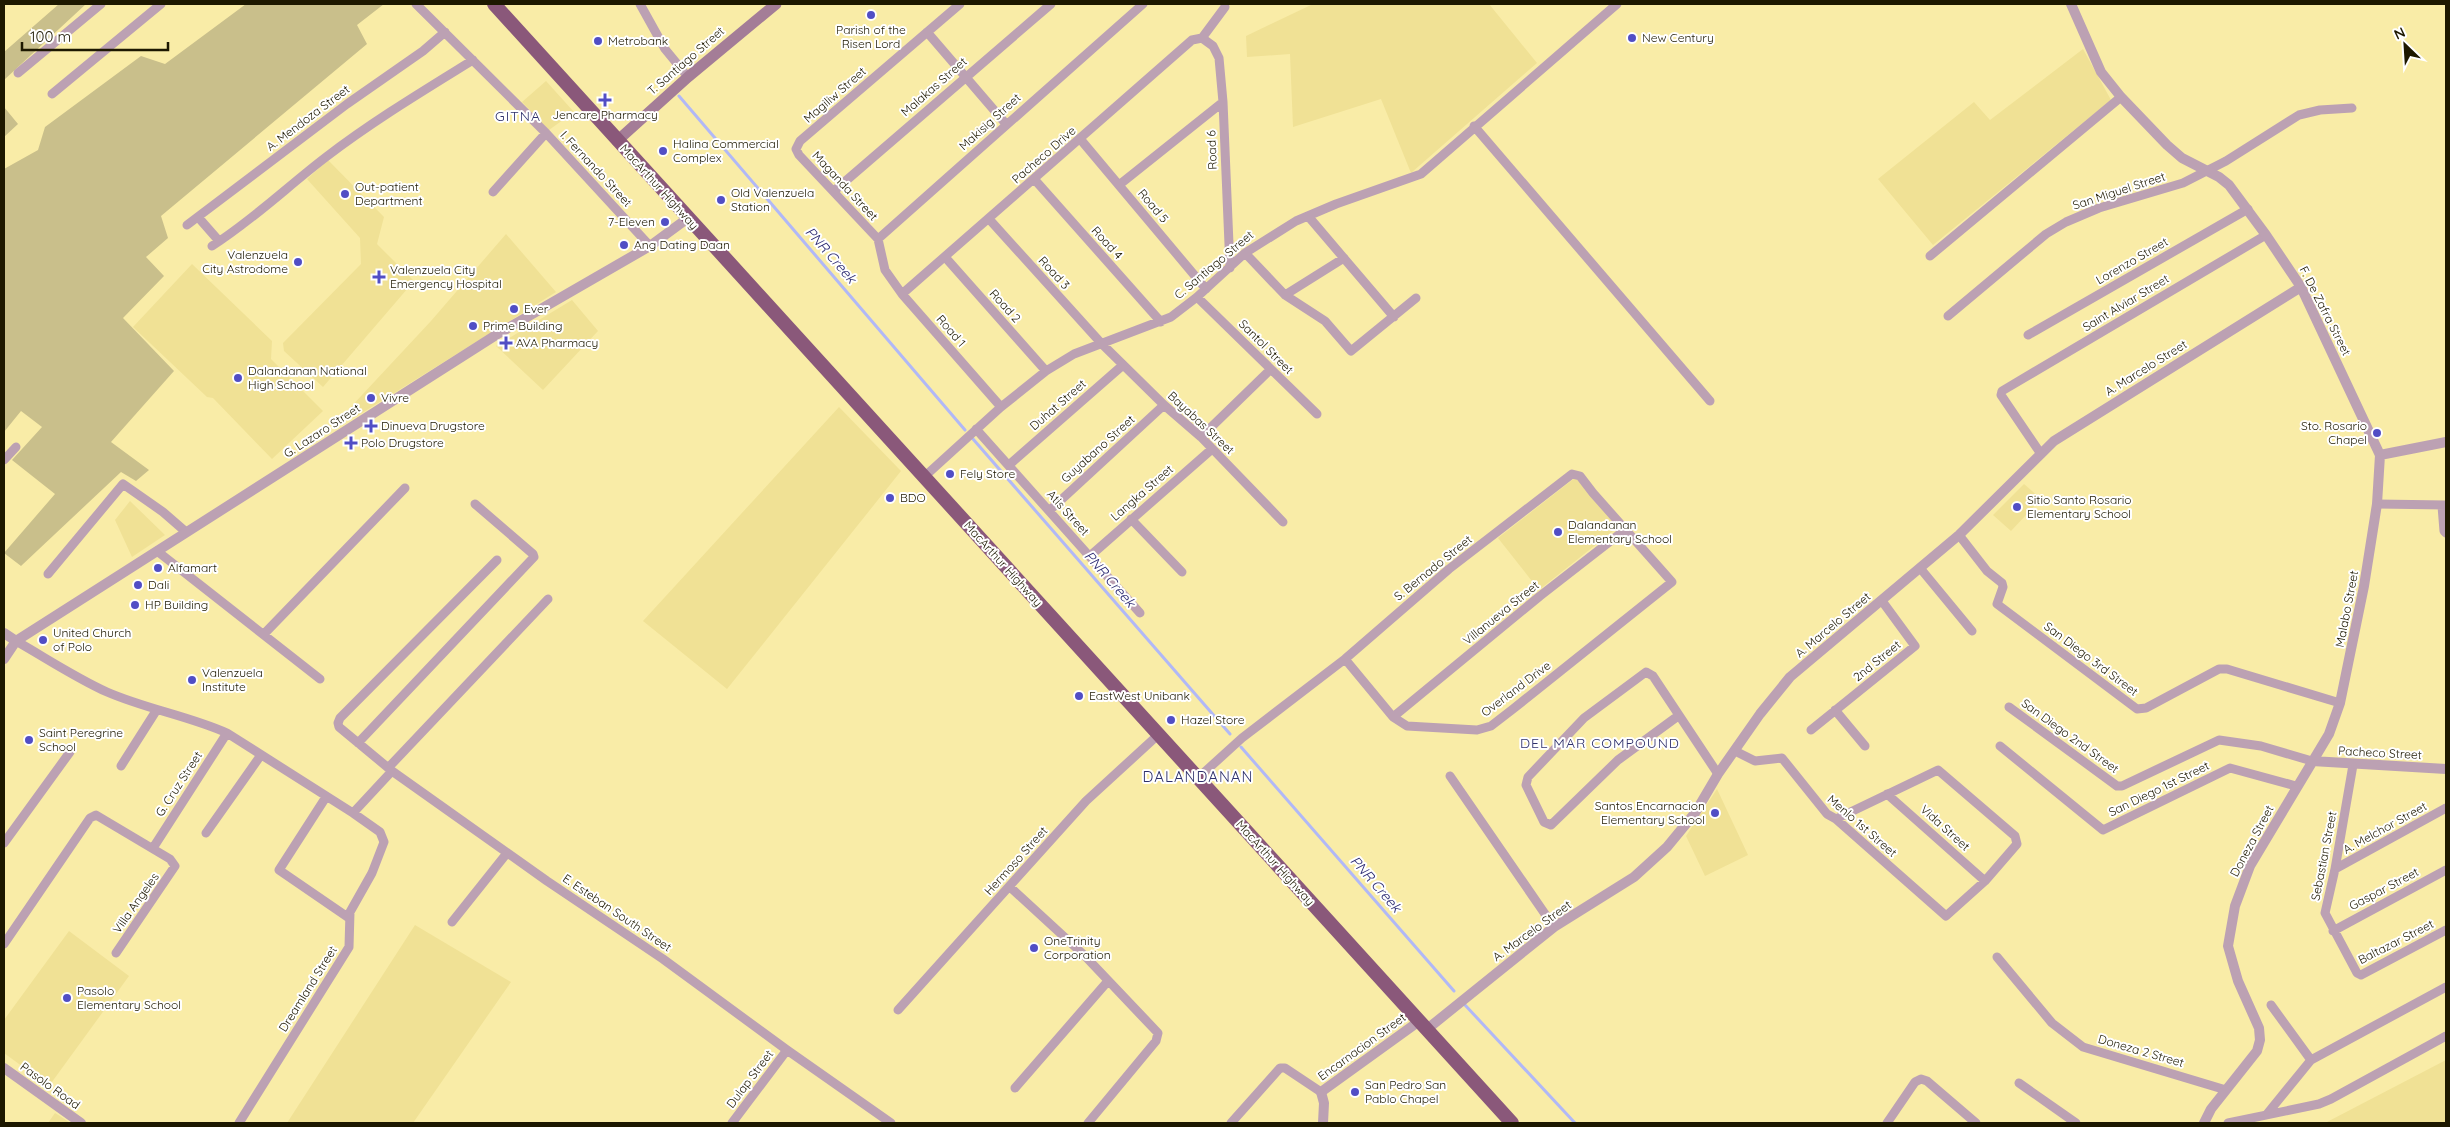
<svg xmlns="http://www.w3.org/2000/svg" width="2450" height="1127" font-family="Quicksand,sans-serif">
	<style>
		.built { fill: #f0e195 }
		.green { fill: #c9bf8b }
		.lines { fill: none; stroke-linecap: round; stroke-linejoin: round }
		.stream { stroke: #b1b8f7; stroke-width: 3 }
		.minor { stroke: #bca1b3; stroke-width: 9 }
		.tertiary { stroke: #bca1b3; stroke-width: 10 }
		.secondary { stroke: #a47d97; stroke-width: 11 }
		.trunk { stroke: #8a587a; stroke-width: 14 }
		.poi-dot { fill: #514ec5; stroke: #fff; stroke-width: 2 }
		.labels { text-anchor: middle; stroke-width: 4; stroke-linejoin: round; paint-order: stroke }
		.poi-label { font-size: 12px; fill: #1d1800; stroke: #fff; text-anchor: start }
		.street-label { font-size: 12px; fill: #1d1800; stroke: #fff }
		.neighbourhood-label { font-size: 14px; letter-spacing: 1px; fill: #2f316c; stroke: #fff }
		.water-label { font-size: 14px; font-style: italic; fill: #2c2a72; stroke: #fff }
		.quarter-label { font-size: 15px; letter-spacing: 1px; fill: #2f316c; stroke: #fff }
	</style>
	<rect width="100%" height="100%" fill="#f9eca7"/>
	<!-- built -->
	<path class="built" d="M1313,4H1489L1537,63L1411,173L1381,99L1293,127L1290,54L1247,57L1246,36Z
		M2083,49L2111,100L1933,245L1878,179L1974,102L1990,120Z
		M546,81L574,112L549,130L522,102Z
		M328,160L384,217L377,244L414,281L323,387L284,351L283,343L361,264L360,238L307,179Z
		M506,234L556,292L354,418L348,410L431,321Z
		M192,264L272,341L271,359L323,411L272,459L213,398L207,397L133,327Z
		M572,300L598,331L543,390L496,346Z
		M839,407L901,471L727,689L643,621Z
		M1576,477L1618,527L1539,590L1498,538Z
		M2024,484L2041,499L2011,531L1993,515Z
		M130,501L165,535L132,557L115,520Z
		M1717,789L1748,855L1705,876L1686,836Z
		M415,925L511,982L413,1123H287Z
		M69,931L129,976L49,1086L4,1053V1020Z
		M2446,1060V1123H2325Z
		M55,1113L60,1116L70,1123H48Z"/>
	<!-- green -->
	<path class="green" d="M59,4H86L4,80V52Z
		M246,4H384L357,25L367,44L161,216L168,238L146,257L164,276L123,318L174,371L111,442L149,470L136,481L121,472L21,566L4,553L55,494L12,460L42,427L21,411L4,432V169L38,150L45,127L141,56L165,64Z
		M4,107L18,124L4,137Z"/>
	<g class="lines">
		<!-- stream -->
		<path class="stream" d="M679,96L965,430
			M973,439L1230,734
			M1241,747L1454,991
			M1465,1005L1575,1123"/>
		<!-- minor -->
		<path class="minor" d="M416,4L546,133L650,246
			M640,4L665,49L688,77
			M927,32L1006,124
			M1202,38L1213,46L1219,58L1223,102L1230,268
			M1202,38L1225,7
			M18,73L101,4
			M52,94L161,4
			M1474,126L1710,401
			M1081,140L1206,289
			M1035,180L1161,322
			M1119,185L1223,102
			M834,191L1051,4
			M493,192L546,133
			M1308,216L1394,317
			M198,217L219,241
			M989,219L1101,343L1164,405L1201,437L1283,522
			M187,225L347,104L423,51L445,32
			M878,239L1143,4
			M878,239L799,155L796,149L800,141L960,4
			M878,239L885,270L902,294L1001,407
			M212,246C253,220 288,186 326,157C373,121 423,91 473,60
			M1245,253L1285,295L1325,321L1351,351L1416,298
			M1930,256L2121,97
			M945,257L1046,371
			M902,294L1192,40L1202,38
			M1285,295L1344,258
			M1197,297L1317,414
			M1948,316L2046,234L2066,222L2099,208L2183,183L2226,161L2299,115L2320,110L2352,108
			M2028,335L2248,209
			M976,429L1140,613
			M1201,437L1270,370
			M2041,454L2001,395L2002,391L2266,235
			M4,460L16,447
			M1009,465L1123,365
			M924,477L1001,407L1046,371L1074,354L1171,317L1197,297L1245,253L1296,221L1336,204L1421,174L1617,4
			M2377,504L2446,505
			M2442,506L2444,531L2446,533
			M1049,511L1164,405
			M1131,519L1182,572
			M1959,535L1987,571L2002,583L2003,587L1997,604L2137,709L2146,708L2219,669H2227L2340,703
			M157,551L320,679
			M1090,556L1212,449
			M497,560L340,718L338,723L339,727L392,771L547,881L663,959L787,1050L891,1123
			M1920,568L1972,631
			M48,574L123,484L163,512L186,532
			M264,634L405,488
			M16,641C46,658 76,678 107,692C146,709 189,716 227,733L353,813L380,832L384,842L372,873L350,912L349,947L239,1123
			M2009,707L2117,786H2122L2219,740L2261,746L2312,761
			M1835,710L1865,746
			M1678,716L1618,760L1551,825L1544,822L1526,785L1528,777L1584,718L1646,672L1653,676L1718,774
			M1393,717L1540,596L1626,529
			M1811,730L1915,646L1882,601
			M358,743L534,557L533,554L475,504
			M2000,746L2103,830L2230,768L2296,786
			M1735,751L1755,761L1782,758L1827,814L1836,819L1946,916L1985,881L2017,844L2015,836L1938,770L1836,819
			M2353,765L2335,869L2325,913L2357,973L2361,975L2446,930
			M121,766L156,711
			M388,768L548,599
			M1450,776L1554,927
			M1198,778L1242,738L1345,659L1449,569L1572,474L1580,476L1593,493L1672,582L1513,709L1491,726L1477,730L1407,726L1393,717L1345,659
			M1887,794L1985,881
			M326,797L279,870L349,918
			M353,813L392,771
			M206,833L261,755
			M4,843L70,752
			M153,848L227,733
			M2335,869L2446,808
			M1010,887L1084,955L1158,1033L1156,1041L1088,1123
			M452,922L507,853
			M2333,931L2446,870
			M4,944L90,818L96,815L170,859L175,866L116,953
			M1997,957L2052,1023L2083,1047L2226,1090
			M2271,1005L2311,1060
			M898,1010L1086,801L1158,735
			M2019,1083L2076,1123
			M1015,1088L1108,981
			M2267,1114L2311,1060L2446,987
			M732,1123L787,1050
			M1231,1123L1280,1068H1285L1321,1092
			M1887,1123L1915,1082L1921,1079L1927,1081L1976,1123
			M2228,1123L2319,1104L2331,1099L2446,1036"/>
		<!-- tertiary -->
		<path class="tertiary" d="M2071,4L2101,72L2121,97L2167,145L2182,158L2219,177L2229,185L2266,235L2301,287L2380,455L2377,504L2364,586L2340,703L2329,734L2250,866L2235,906L2228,946L2238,981L2259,1028L2260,1040L2257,1051L2211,1109L2204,1123
			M2380,455L2446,442
			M4,633L16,641
			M4,659L16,641L496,335L650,246L688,218
			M2312,761L2446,769
			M1426,1030L1554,927L1634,877L1667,847L1695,813L1718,774L1760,714L1790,677L1959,535L2054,441L2301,287
			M4,1068L81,1123
			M1323,1123L1324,1103L1321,1092L1418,1022"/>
		<!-- secondary -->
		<path class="secondary" d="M617,141L688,77L776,4"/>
		<!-- trunk -->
		<path class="trunk" d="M494,4L1512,1123"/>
	</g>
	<!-- markers -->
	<g class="poi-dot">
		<circle cx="871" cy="15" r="5"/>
		<circle cx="1632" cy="38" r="5"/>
		<circle cx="598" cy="41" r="5"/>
		<path d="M602.5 92.5h5v5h5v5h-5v5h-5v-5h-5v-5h5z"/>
		<circle cx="663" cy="151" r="5"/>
		<circle cx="345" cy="194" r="5"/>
		<circle cx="721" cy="200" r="5"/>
		<circle cx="665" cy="222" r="5"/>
		<circle cx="624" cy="245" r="5"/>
		<circle cx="298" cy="262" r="5"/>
		<path d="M376.5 269.5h5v5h5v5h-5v5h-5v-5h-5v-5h5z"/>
		<circle cx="514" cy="309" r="5"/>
		<circle cx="473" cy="326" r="5"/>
		<path d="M503.5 335.5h5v5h5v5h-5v5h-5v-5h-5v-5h5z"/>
		<circle cx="238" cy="378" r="5"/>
		<circle cx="371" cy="398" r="5"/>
		<path d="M368.5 418.5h5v5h5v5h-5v5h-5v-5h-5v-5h5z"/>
		<circle cx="2377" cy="433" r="5"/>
		<path d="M348.5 435.5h5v5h5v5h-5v5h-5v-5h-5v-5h5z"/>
		<circle cx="950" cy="474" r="5"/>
		<circle cx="890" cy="498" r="5"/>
		<circle cx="2017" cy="507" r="5"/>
		<circle cx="1558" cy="532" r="5"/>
		<circle cx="158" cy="568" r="5"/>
		<circle cx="138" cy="585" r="5"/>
		<circle cx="135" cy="605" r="5"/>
		<circle cx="43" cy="640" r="5"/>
		<circle cx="192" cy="680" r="5"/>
		<circle cx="1079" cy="696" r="5"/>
		<circle cx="1171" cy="720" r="5"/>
		<circle cx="29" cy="740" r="5"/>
		<circle cx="1715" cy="813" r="5"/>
		<circle cx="1034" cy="948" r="5"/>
		<circle cx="67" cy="998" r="5"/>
		<circle cx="1355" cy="1092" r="5"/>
	</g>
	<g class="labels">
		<!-- poi labels -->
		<g class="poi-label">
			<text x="871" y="34" text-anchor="middle">Parish of the<tspan x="871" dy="14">Risen Lord</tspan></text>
			<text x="1642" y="42">New Century</text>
			<text x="608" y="45">Metrobank</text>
			<text x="605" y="119" text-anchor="middle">Jencare Pharmacy</text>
			<text x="673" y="148">Halina Commercial<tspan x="673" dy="14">Complex</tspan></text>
			<text x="355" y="191">Out-patient<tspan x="355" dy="14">Department</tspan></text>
			<text x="731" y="197">Old Valenzuela<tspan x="731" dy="14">Station</tspan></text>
			<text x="655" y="226" text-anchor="end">7-Eleven</text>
			<text x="634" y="249">Ang Dating Daan</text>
			<text x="288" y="259" text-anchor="end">Valenzuela<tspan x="288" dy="14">City Astrodome</tspan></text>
			<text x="390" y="274">Valenzuela City<tspan x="390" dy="14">Emergency Hospital</tspan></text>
			<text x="524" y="313">Ever</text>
			<text x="483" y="330">Prime Building</text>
			<text x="516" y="347">AVA Pharmacy</text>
			<text x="248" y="375">Dalandanan National<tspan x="248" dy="14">High School</tspan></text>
			<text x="381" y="402">Vivre</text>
			<text x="381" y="430">Dinueva Drugstore</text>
			<text x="2367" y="430" text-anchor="end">Sto. Rosario<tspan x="2367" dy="14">Chapel</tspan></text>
			<text x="361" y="447">Polo Drugstore</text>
			<text x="960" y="478">Fely Store</text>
			<text x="900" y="502">BDO</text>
			<text x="2027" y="504">Sitio Santo Rosario<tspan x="2027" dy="14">Elementary School</tspan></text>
			<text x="1568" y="529">Dalandanan<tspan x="1568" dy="14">Elementary School</tspan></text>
			<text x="168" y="572">Alfamart</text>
			<text x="148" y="589">Dali</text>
			<text x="145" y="609">HP Building</text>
			<text x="53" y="637">United Church<tspan x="53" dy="14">of Polo</tspan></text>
			<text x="202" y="677">Valenzuela<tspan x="202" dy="14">Institute</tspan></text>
			<text x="1089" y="700">EastWest Unibank</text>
			<text x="1181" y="724">Hazel Store</text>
			<text x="39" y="737">Saint Peregrine<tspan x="39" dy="14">School</tspan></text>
			<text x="1705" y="810" text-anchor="end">Santos Encarnacion<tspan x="1705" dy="14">Elementary School</tspan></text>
			<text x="1044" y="945">OneTrinity<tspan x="1044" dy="14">Corporation</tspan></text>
			<text x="77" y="995">Pasolo<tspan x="77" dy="14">Elementary School</tspan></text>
			<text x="1365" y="1089">San Pedro San<tspan x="1365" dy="14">Pablo Chapel</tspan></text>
		</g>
		<!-- street labels -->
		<g class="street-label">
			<text transform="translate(686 61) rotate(-41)" y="4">T. Santiago Street</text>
			<text transform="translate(934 87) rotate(-41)" y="4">Malakas Street</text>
			<text transform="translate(835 95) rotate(-41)" y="4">Magiliw Street</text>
			<text transform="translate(308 118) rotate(-37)" y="4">A. Mendoza Street</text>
			<text transform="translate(990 122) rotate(-42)" y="4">Makisig Street</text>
			<text transform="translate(1212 150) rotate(-92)" y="4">Road 6</text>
			<text transform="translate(1044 155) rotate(-41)" y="4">Pacheco Drive</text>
			<text transform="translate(596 169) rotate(47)" y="4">I. Fernando Street</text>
			<text transform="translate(845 186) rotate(47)" y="4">Maganda Street</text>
			<text transform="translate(659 187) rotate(48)" y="4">MacArthur Highway</text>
			<text transform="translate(2119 191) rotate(-18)" y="4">San Miguel Street</text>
			<text transform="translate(1153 206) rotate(50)" y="4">Road 5</text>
			<text transform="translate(1107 243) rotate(48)" y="4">Road 4</text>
			<text transform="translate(2132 261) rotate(-30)" y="4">Lorenzo Street</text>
			<text transform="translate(1214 265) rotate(-40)" y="4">C. Santiago Street</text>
			<text transform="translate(1054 273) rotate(48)" y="4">Road 3</text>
			<text transform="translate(2126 303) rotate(-31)" y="4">Saint Alviar Street</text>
			<text transform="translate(1005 306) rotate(48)" y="4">Road 2</text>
			<text transform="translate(2325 311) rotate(63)" y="4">F. De Zafra Street</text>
			<text transform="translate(951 331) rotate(49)" y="4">Road 1</text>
			<text transform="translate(1266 347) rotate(45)" y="4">Santol Street</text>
			<text transform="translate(2146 368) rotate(-32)" y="4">A. Marcelo Street</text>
			<text transform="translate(1058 405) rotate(-41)" y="4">Duhat Street</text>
			<text transform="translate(1201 423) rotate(43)" y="4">Bayabas Street</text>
			<text transform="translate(322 431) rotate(-33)" y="4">G. Lazaro Street</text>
			<text transform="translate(1098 449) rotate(-42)" y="4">Guyabano Street</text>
			<text transform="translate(1142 493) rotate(-41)" y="4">Langka Street</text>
			<text transform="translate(1068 513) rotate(48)" y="4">Atis Street</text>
			<text transform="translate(1003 564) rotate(48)" y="4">MacArthur Highway</text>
			<text transform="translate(1433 568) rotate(-39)" y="4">S. Bernado Street</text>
			<text transform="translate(2347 609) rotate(-79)" y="4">Malabo Street</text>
			<text transform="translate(1501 613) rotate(-39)" y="4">Villanueva Street</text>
			<text transform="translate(1833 625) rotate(-40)" y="4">A. Marcelo Street</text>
			<text transform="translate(2091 659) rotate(37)" y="4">San Diego 3rd Street</text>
			<text transform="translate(1877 661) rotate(-39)" y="4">2nd Street</text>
			<text transform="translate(1516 689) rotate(-37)" y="4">Overland Drive</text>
			<text transform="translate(2070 736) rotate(36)" y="4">San Diego 2nd Street</text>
			<text transform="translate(2380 753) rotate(3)" y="4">Pacheco Street</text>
			<text transform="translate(179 784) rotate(-57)" y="4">G. Cruz Street</text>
			<text transform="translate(2159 789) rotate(-26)" y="4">San Diego 1st Street</text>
			<text transform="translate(1862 826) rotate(41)" y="4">Menlo 1st Street</text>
			<text transform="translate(1945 828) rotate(42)" y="4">Vida Street</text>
			<text transform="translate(2385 828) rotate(-29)" y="4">A. Melchor Street</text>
			<text transform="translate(2252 841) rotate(-62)" y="4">Doneza Street</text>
			<text transform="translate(2324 856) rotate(-79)" y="4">Sebastian Street</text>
			<text transform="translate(1016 861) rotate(-48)" y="4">Hermoso Street</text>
			<text transform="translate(1275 863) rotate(48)" y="4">MacArthur Highway</text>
			<text transform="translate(2384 889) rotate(-28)" y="4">Gaspar Street</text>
			<text transform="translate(136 903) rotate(-55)" y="4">Villa Angeles</text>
			<text transform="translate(617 913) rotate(34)" y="4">E. Esteban South Street</text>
			<text transform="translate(1532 931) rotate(-36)" y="4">A. Marcelo Street</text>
			<text transform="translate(2396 942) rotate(-27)" y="4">Baltazar Street</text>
			<text transform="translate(308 989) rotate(-58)" y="4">Dreamland Street</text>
			<text transform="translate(1362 1047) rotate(-36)" y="4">Encarnacion Street</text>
			<text transform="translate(2141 1051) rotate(16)" y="4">Doneza 2 Street</text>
			<text transform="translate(750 1079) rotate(-53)" y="4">Dulap Street</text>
			<text transform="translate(50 1086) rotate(36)" y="4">Pasolo Road</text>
		</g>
		<!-- neighbourhood labels -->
		<g class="neighbourhood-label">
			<text x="518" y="121">GITNA</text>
			<text x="1600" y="748">DEL MAR COMPOUND</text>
		</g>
		<!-- water labels -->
		<g class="water-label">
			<text transform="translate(831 255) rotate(49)" y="5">PNR Creek</text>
			<text transform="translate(1110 579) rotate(49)" y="5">PNR Creek</text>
			<text transform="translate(1376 884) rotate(49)" y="5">PNR Creek</text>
		</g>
		<!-- quarter labels -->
		<g class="quarter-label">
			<text x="1198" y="782">DALANDANAN</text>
		</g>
	</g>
	<!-- border -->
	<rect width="2450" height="1127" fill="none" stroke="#1d1800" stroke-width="10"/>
	<!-- north arrow -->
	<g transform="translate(2405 45) rotate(335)" stroke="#ffffff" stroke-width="4" paint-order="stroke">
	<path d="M0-4L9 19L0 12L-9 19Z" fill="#1d1800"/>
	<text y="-8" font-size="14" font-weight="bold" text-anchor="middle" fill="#1d1800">N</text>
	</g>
	<!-- scale -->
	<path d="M22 42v8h146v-8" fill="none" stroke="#1d1800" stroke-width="2.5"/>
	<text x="30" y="42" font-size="15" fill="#1d1800" stroke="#ffffff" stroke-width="4" paint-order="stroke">100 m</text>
</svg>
